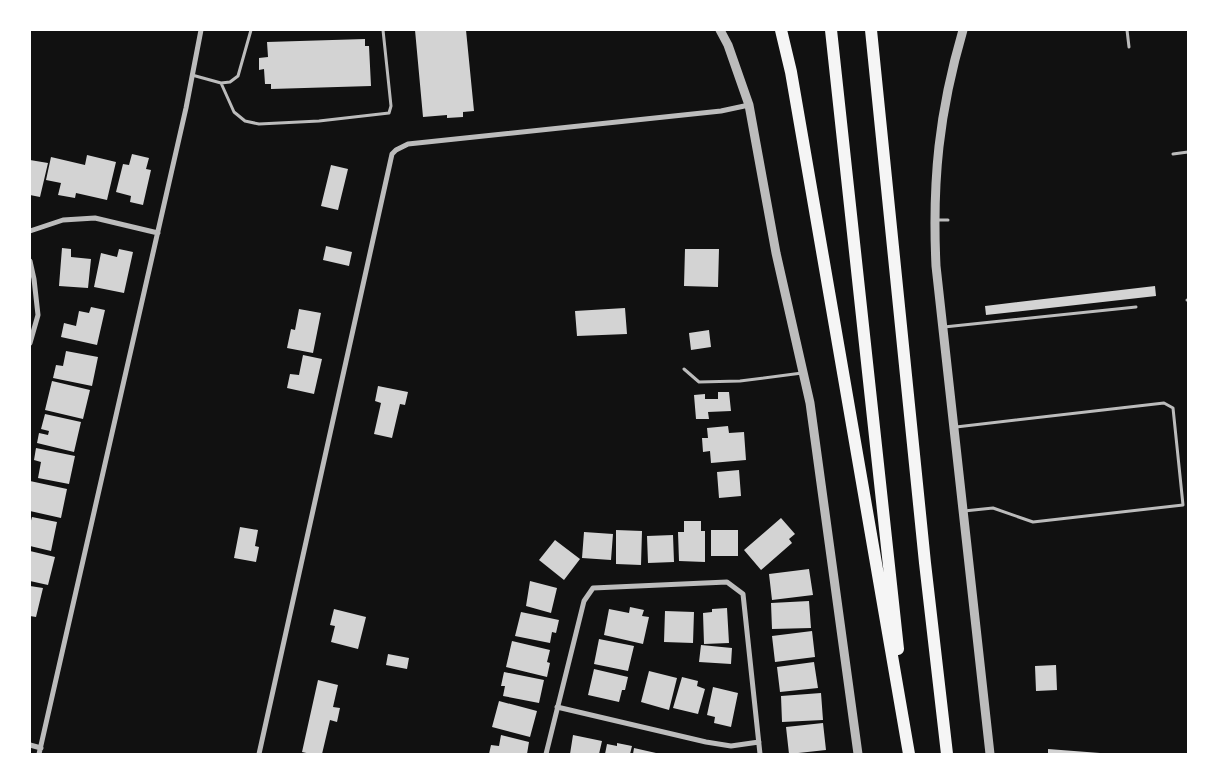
<svg xmlns="http://www.w3.org/2000/svg" width="1218" height="784" font-family="Rubik,sans-serif">
	<style>
		.building { fill: #d3d3d3 }
		.lines { fill: none; stroke-linecap: round; stroke-linejoin: round }
		.service { stroke: #bcbcbc; stroke-width: 3 }
		.minor { stroke: #bcbcbc; stroke-width: 5 }
		.tertiary { stroke: #bcbcbc; stroke-width: 9 }
		.motorway { stroke: #f5f5f5; stroke-width: 12 }
	</style>
	<rect width="100%" height="100%" fill="#111"/>
	<!-- building -->
	<path class="building" d="M415,30H466L474,111L463,112V117L447,118V115L423,117Z
		M365,39V46H369L371,86L271,89V84H265L264,69L259,70V58L268,57L267,42Z
		M132,154L149,158L146,169L151,170L143,205L130,202L131,196L116,192L123,164L129,165Z
		M87,155L116,162L107,200L76,193L75,198L58,195L61,183L46,180L51,157L85,165Z
		M30,160L48,163L40,197L30,195Z
		M331,165L348,169L338,210L321,206Z
		M326,246L352,252L349,266L323,260Z
		M62,248L71,249V257L91,259L88,288L59,286Z
		M119,249L133,252L124,293L94,287L101,253L117,257Z
		M685,249H719L718,287L684,286Z
		M1155,286L1156,296L986,315L985,306Z
		M91,307L105,310L97,345L61,337L64,323L76,326L79,311L89,313Z
		M625,308L627,334L577,336L575,311Z
		M299,309L321,313L313,353L287,348L291,329L295,330Z
		M709,330L711,347L691,350L689,333Z
		M66,351L98,357L92,386L53,378L56,365L63,366Z
		M303,355L322,359L314,394L287,388L290,374L299,375Z
		M52,381L90,390L83,419L45,410Z
		M378,386L408,392L405,405L400,404L392,438L374,434L381,403L375,401Z
		M718,392H729L731,411L708,412L709,419H696L694,395L705,394V399H718Z
		M45,414L81,422L74,452L37,443L39,433L48,435L49,431L41,429Z
		M728,426L729,433L744,432L746,460L711,463L710,451L703,452L702,438H708L707,428Z
		M36,448L75,456L69,484L38,478L41,462L34,460Z
		M739,470L741,496L719,498L717,472Z
		M30,481L67,489L61,518L30,511Z
		M32,517L57,522L51,551L30,546V524Z
		M781,518L795,534L789,539L792,543L761,570L744,550Z
		M684,521H701V531H705V562L679,561L678,532H684Z
		M240,527L258,530L255,546L259,547L256,562L234,558Z
		M616,530L642,531L641,565L616,564Z
		M711,530H738V556H711Z
		M584,532L613,534L611,560L582,558Z
		M673,535L674,562L648,563L647,536Z
		M555,540L580,559L564,580L539,560Z
		M30,551L55,557L48,585L30,581Z
		M809,569L813,595L772,600L769,574Z
		M530,581L557,588L551,613L526,606Z
		M30,586L43,588L36,617L30,616Z
		M809,601L811,628L772,629L771,603Z
		M630,607L644,610L642,616L649,617L643,644L604,635L609,609L629,613Z
		M727,608L729,643L704,644L703,613L712,612V609Z
		M334,609L366,617L358,649L331,642L335,626L330,625Z
		M665,611L694,612L693,643L664,642Z
		M521,612L559,620L556,633L552,632L550,643L515,636Z
		M812,631L815,657L775,662L772,636Z
		M599,639L634,646L628,671L594,664Z
		M512,641L550,650L547,662L550,663L547,677L506,667Z
		M701,645L732,648L731,664L699,662Z
		M388,654L409,658L407,669L386,665Z
		M814,662L818,688L780,692L777,667Z
		M1056,665L1057,690L1036,691L1035,666Z
		M594,669L628,677L625,690H622L619,702L588,695Z
		M649,671L677,678L669,710L641,702Z
		M504,672L544,680L539,703L503,696L505,686H501Z
		M682,677L698,681L697,686L705,689L698,714L673,708Z
		M318,680L338,685L333,707L340,708L337,722L330,720L322,754H311L302,752Z
		M713,687L738,693L731,727L714,723L715,717L707,715Z
		M821,693L823,720L782,722L781,696Z
		M499,701L537,711L530,737L492,727Z
		M823,723L826,750L789,754L786,727Z
		M501,735L529,742L527,754H489L491,745L499,746Z
		M573,735L602,741L599,754H570Z
		M617,743L632,746L630,754H605L607,744L617,746Z
		M634,748L656,753V754H633Z
		M1048,749L1100,753V754H1048Z"/>
	<g class="lines">
		<!-- service -->
		<path class="service" d="M1127,30L1129,47
			M192,75L221,83L230,82L238,76L251,30
			M221,83L234,112L245,121L259,124L319,121L389,113L391,106L383,30
			M1173,154L1188,152
			M936,220H948
			M1187,300H1188
			M944,327L1136,307
			M684,369L699,382L740,381L802,373
			M956,427L1164,403L1173,408L1183,505L1033,522L993,508L964,511"/>
		<!-- minor -->
		<path class="minor" d="M30,231L63,220L95,218L158,233
			M30,261L34,279L38,315L30,343
			M557,707L706,742L731,746L759,742
			M30,745L41,748
			M39,754L186,108L201,30
			M259,754L392,154L396,150L408,144L721,111L749,105
			M546,754L584,601L593,588L727,582L743,594L760,754"/>
		<!-- tertiary -->
		<path class="tertiary" d="M720,30L728,45L749,105L776,253L810,403L858,754
			M963,30C939,112 932,180 936,266L990,754"/>
		<!-- motorway -->
		<path class="motorway" d="M781,30L791,72L909,754
			M831,30L898,649
			M871,30L925,563L947,754"/>
	</g>
	<!-- border -->
	<rect width="1218" height="784" fill="none" stroke="#ffffff" stroke-width="62"/>
</svg>
